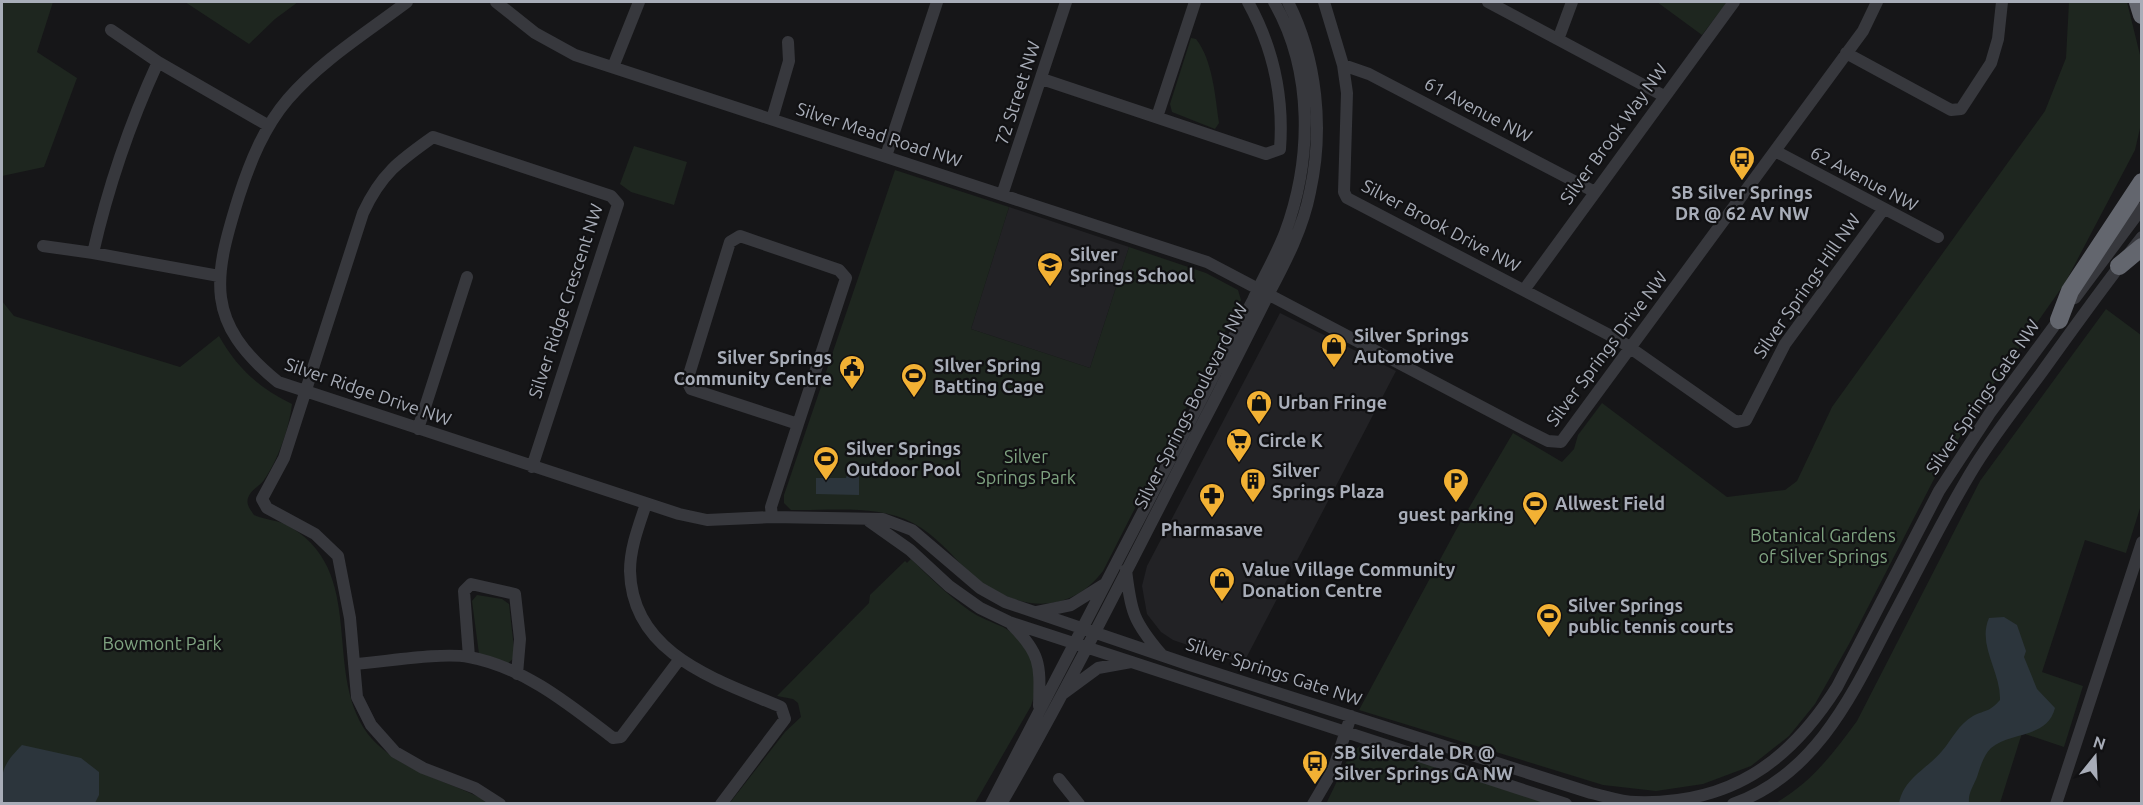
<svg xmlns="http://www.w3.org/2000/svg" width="2143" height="805" font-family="Ubuntu,sans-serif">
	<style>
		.built { fill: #222225 }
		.green { fill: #1e261f }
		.water { fill: #2c353c }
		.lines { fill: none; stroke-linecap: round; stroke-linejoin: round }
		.minor { stroke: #37383d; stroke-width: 12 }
		.highway { stroke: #63666e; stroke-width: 18 }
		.labels { text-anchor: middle; stroke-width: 4.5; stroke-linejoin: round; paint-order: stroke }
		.street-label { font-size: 18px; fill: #a8adb8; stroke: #111113 }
		.poi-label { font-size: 18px; font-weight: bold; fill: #a8adb8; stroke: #111113; text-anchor: start }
		.park-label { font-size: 18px; fill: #7fa381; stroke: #111113 }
	</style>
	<rect width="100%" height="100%" fill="#161618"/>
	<!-- built -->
	<path class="built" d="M1009,207L1129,247L1090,368L971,329Z
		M1280,313L1396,371L1243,664L1173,640L1161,632L1147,614L1142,586L1147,566Z"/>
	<!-- green -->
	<path class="green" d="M2,2H53L37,52L77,78L44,167L2,176Z
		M185,2H298L275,19L249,44Z
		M1657,2H1727L1702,35Z
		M2069,2H2127L2141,59V124L2135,150L2065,283L1983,399L1934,479L1849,644L1815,704L1789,736L1751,766L1703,784L1656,791L1603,785L1359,710L1456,530L1513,433L1562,462L1574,449L1578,435L1602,403L1727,497L1785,490L1797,481L1832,407L2045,111L2066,58Z
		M1191,38L1196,39C1213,61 1215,96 1219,123L1215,129L1172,112L1170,104Z
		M634,146L687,162L674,205L631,192L620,184Z
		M895,170L1009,207L971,329L1090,368L1129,247L1206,273L1238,290L1241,300L1103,571C1067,618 1013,610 971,574C952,556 936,535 913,523C878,504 829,511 791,510L784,503V495Z
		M2,301L14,316L180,367L219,336C237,368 259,388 292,404C289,429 278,460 264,480C259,487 251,489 248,498C246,505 250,509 254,515C268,521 278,519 292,528C372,577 316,686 378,745C409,774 454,783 491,803H2Z
		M2106,309L2141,335V505L2126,553L2085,540L2042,672L2083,686L2064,747L2022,733L2000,803L1774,804C1811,783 1832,755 1857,721L1980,481Z
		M911,559C930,578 949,596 970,611C980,618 992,622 1003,627C1032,643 1042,675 1031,706L975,803L729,804L785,732L801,717L798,703L793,699L777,696L869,603L870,595L905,561L907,563Z
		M477,595L502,599L509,604L515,657L506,665L479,654L472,601Z
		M1369,745L1549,804H1326L1351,752L1360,746Z"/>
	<!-- water -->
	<path class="water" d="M847,475H859V495L816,494V478H846Z
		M2004,617L2017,625L2026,651L2024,657L2037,689L2055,708C2047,739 2011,731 1991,748C1983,756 1980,768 1977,777C1973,787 1968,793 1969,803H1899C1904,778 1927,769 1942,751C1953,738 1958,725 1973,716C1987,709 1988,713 2000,700C2001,672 1977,645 1989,618Z
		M22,745L81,758L99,772V795L95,803H2C1,774 0,767 22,745Z"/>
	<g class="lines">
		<!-- minor -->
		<path class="minor" d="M407,2C366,33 322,60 288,99C264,127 250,162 239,196C213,279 204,322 278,382L679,514L707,520L772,517L883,519L912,530L980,588L1005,602L1190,665L1591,793C1605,796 1621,802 1636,802C1729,805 1789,763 1837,687L1939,491L1990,413L2063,314
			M496,2L535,33L575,55L1207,262L1522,428L1548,441L1561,442L1863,31L1877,2
			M1324,2L1343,65L1347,93L1344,192L1347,198L1619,340L1736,422L1746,420L1785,344L1883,210
			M1488,2L1664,96
			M111,30L158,62
			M1559,37L1572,2
			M1846,53L1951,110L1961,109L1991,63L1998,39L2002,2
			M1343,65L1369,74L1595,192
			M613,67L639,2
			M1042,79L1266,154L1280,149C1284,96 1274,49 1248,2
			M1157,117L1195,2
			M772,119L789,61L788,42
			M1775,151L1938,237
			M886,156L937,2
			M1002,195L1066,2
			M740,236L839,270L846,278L798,424L691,389L687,381L730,242Z
			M43,246L93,253
			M219,276L93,253C108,187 130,123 158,62L269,126
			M1524,290L1734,2
			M2075,298L2142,208
			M418,429L467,277
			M646,504C639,525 630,548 630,571C632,655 718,680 781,707L785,719L721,804
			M772,517L771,507L798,424
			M869,521L910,550L949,586L980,608L1009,622L1566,804
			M1126,570C1131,612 1133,621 1161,654
			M1037,612L1071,605L1103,585
			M1012,625C1042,655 1040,666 1039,706
			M469,657L464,591L471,584L515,594L520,639L517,674
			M354,664C385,662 440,652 469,657C524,667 570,705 613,738L621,737L679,660
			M1064,693L1098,668L1131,662
			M1059,779L1079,804
			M500,804L475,788L423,768L395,752L371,725L357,697L350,618L338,556L315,534L267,508L262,499L284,458L363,213C381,174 399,161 433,137L611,196L618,204L532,467
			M991,804L1253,300C1263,278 1276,256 1285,233C1312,160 1314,72 1274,2
			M1001,804C1072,682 1134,555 1199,430C1223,385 1246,339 1269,293C1286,261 1303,228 1310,192C1324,129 1317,59 1288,2
			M1313,804L1333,770L1351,716
			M1733,804C1817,774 1853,693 1891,620C1919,568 1945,514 1976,464C1996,432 2020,402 2042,372C2075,326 2107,281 2142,237
			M2056,804L2142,542"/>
		<!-- highway -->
		<path class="highway" d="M2138,2L2142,15
			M2119,266L2142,247
			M2059,320L2070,291L2142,182"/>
	</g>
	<!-- icons -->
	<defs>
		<symbol id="bus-pin" viewBox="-11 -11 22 30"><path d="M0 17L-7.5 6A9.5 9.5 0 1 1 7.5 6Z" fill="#f2b134" stroke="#111113"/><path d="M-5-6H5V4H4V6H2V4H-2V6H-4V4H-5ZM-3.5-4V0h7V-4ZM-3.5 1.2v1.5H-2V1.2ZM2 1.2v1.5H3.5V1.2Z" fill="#111"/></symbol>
		<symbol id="school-pin" viewBox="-11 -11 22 30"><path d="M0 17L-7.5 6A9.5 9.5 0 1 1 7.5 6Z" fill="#f2b134" stroke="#111113"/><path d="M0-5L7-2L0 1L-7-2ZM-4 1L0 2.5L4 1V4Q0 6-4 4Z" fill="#111"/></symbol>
		<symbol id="shop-pin" viewBox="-11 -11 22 30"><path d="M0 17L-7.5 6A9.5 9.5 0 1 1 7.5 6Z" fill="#f2b134" stroke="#111113"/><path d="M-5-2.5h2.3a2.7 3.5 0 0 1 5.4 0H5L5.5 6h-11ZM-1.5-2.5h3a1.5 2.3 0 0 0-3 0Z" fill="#111"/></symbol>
		<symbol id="civic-pin" viewBox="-11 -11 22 30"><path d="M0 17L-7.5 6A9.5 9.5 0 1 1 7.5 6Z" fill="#f2b134" stroke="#111113"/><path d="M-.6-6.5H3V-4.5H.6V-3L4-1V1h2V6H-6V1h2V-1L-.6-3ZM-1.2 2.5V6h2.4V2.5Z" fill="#111"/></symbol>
		<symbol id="stadium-pin" viewBox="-11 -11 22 30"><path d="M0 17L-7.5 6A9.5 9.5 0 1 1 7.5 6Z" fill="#f2b134" stroke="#111113"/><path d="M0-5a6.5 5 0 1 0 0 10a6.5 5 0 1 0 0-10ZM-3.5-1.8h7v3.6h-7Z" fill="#111"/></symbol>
		<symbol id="supermarket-pin" viewBox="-11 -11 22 30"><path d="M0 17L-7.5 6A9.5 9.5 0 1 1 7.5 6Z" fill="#f2b134" stroke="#111113"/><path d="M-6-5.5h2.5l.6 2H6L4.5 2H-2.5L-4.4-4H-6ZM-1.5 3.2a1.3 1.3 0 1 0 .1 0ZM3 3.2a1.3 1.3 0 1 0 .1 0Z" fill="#111"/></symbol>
		<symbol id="building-pin" viewBox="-11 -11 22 30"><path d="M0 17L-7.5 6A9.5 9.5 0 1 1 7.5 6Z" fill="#f2b134" stroke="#111113"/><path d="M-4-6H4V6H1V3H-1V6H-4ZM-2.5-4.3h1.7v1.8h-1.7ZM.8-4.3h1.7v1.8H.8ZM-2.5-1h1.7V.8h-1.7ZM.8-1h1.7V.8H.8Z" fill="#111"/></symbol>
		<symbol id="parking-pin" viewBox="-11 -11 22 30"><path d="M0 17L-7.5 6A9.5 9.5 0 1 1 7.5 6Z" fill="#f2b134" stroke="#111113"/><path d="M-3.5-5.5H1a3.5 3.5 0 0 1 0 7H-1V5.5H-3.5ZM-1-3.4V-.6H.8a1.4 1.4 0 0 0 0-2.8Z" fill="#111"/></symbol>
		<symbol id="pharmacy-pin" viewBox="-11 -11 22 30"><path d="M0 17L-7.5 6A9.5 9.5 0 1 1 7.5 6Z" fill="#f2b134" stroke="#111113"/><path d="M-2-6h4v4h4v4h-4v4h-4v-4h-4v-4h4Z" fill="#111"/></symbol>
	</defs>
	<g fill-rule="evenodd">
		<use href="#bus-pin" x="1727" y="144" width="30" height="40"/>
		<use href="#school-pin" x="1035" y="250" width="30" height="40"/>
		<use href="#shop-pin" x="1319" y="331" width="30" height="40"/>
		<use href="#civic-pin" x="837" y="353" width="30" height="40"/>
		<use href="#stadium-pin" x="899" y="361" width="30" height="40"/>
		<use href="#shop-pin" x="1244" y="388" width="30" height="40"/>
		<use href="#supermarket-pin" x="1224" y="426" width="30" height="40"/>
		<use href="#stadium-pin" x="811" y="444" width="30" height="40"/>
		<use href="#building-pin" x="1238" y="466" width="30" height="40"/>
		<use href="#parking-pin" x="1441" y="466" width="30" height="40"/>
		<use href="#pharmacy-pin" x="1197" y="481" width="30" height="40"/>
		<use href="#stadium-pin" x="1520" y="489" width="30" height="40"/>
		<use href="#shop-pin" x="1207" y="565" width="30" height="40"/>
		<use href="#stadium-pin" x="1534" y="601" width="30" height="40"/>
		<use href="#bus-pin" x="1300" y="748" width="30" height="40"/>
	</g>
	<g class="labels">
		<!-- street labels -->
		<g class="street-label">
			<text transform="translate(1018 93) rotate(-72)" y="6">72 Street NW</text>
			<text transform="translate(1478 110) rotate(28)" y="6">61 Avenue NW</text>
			<text transform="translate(1614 134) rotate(-54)" y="6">Silver Brook Way NW</text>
			<text transform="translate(879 135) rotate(18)" y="6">Silver Mead Road NW</text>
			<text transform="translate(1864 179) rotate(28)" y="6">62 Avenue NW</text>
			<text transform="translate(1441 226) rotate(28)" y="6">Silver Brook Drive NW</text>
			<text transform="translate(1807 286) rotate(-55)" y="6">Silver Springs Hill NW</text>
			<text transform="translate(566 301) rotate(-72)" y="6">Silver Ridge Crescent NW</text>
			<text transform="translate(1607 349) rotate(-53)" y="6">Silver Springs Drive NW</text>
			<text transform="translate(368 392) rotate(19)" y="6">Silver Ridge Drive NW</text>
			<text transform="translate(1983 397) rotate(-55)" y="6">Silver Springs Gate NW</text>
			<text transform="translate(1191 406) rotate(-63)" y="6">Silver Springs Boulevard NW</text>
			<text transform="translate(1274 672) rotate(18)" y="6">Silver Springs Gate NW</text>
		</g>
		<!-- poi labels -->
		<g class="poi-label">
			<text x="1742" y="199" text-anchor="middle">SB Silver Springs<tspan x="1742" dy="21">DR @ 62 AV NW</tspan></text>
			<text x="1070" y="261">Silver<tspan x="1070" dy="21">Springs School</tspan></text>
			<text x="1354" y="342">Silver Springs<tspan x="1354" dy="21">Automotive</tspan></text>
			<text x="832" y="364" text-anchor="end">Silver Springs<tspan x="832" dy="21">Community Centre</tspan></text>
			<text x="934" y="372">SIlver Spring<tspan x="934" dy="21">Batting Cage</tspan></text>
			<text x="1278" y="409">Urban Fringe</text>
			<text x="1258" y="447">Circle K</text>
			<text x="846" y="455">Silver Springs<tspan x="846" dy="21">Outdoor Pool</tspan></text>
			<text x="1272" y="477">Silver<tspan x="1272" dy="21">Springs Plaza</tspan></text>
			<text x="1555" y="510">Allwest Field</text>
			<text x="1456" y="521" text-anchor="middle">guest parking</text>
			<text x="1212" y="536" text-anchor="middle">Pharmasave</text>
			<text x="1242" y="576">Value Village Community<tspan x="1242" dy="21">Donation Centre</tspan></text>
			<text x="1568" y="612">Silver Springs<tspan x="1568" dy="21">public tennis courts</tspan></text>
			<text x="1334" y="759">SB Silverdale DR @<tspan x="1334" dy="21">Silver Springs GA NW</tspan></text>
		</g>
		<!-- park labels -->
		<g class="park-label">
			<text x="1026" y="463">Silver<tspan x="1026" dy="21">Springs Park</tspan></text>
			<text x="1823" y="542">Botanical Gardens<tspan x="1823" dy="21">of Silver Springs</tspan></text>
			<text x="162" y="650">Bowmont Park</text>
		</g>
	</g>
	<!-- border -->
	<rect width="2143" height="805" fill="none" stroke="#a8adb8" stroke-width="6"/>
	<!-- north arrow -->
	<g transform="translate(2095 757) rotate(18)" stroke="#111113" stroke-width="4.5" paint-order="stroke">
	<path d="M0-4.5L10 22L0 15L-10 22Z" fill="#a8adb8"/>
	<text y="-9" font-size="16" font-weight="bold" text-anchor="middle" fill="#a8adb8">N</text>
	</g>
</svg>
